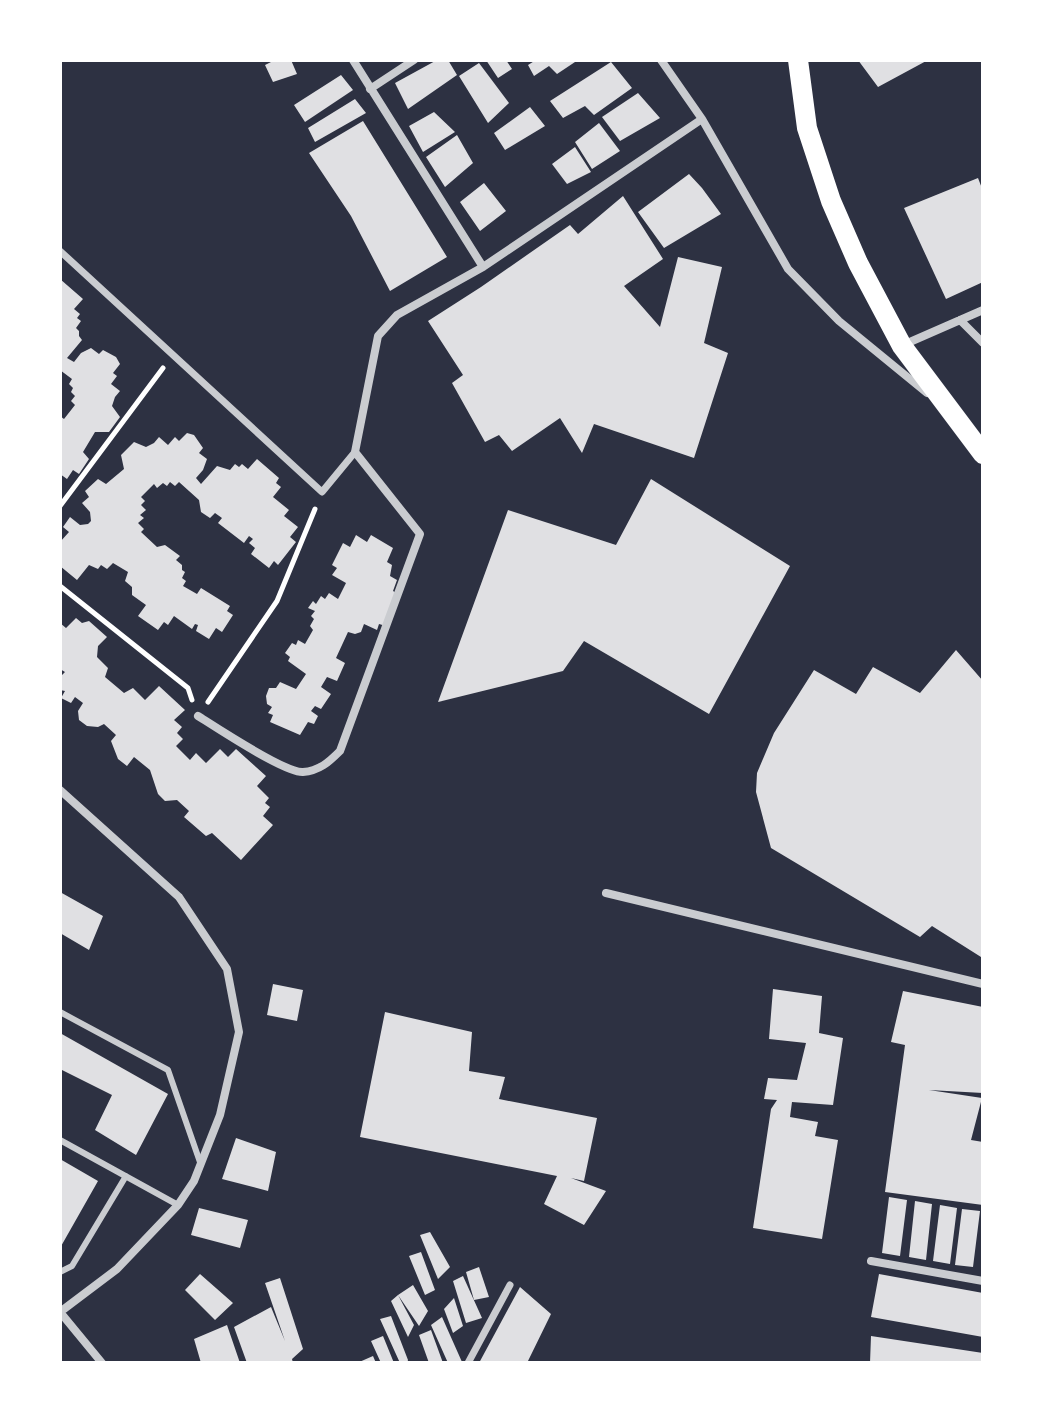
<svg xmlns="http://www.w3.org/2000/svg" width="1043" height="1423" font-family="'Sofia Sans Condensed',sans-serif">
	<style>
		.building { fill: #e0e0e3 }
		.lines { fill: none; stroke-linecap: round; stroke-linejoin: round }
		.path { stroke: #fff; stroke-width: 5 }
		.service { stroke: #caccd0; stroke-width: 6 }
		.pedestrian { stroke: #caccd0; stroke-width: 7 }
		.minor { stroke: #caccd0; stroke-width: 8 }
		.primary { stroke: #fff; stroke-width: 20 }
	</style>
	<rect width="100%" height="100%" fill="#2d3142"/>
	<!-- building -->
	<path class="building" d="M275,60H291L297,74L273,82L265,65Z
		M437,60H448L457,75L408,109L395,83Z
		M486,60H506L512,69L498,78Z
		M536,60H578L557,74L549,66L534,76L528,65Z
		M858,60H928L878,87Z
		M611,62L632,88L594,115L585,106L563,118L550,101Z
		M479,63L509,103L488,123L459,76Z
		M341,75L353,90L305,122L294,105Z
		M638,93L660,118L620,141L602,117Z
		M355,99L366,113L315,142L308,128Z
		M530,107L545,126L505,150L494,133Z
		M434,112L455,132L423,152L409,126Z
		M363,121L447,257L390,291L351,216L309,153Z
		M599,123L620,151L592,169L575,142Z
		M457,135L473,163L445,187L426,157Z
		M575,147L591,172L567,184L552,164Z
		M689,174L702,188L721,214L664,248L638,212Z
		M978,178L983,191V282L946,299L904,208Z
		M484,183L506,211L480,231L460,202Z
		M623,196L663,259L624,286L660,327L678,257L722,267L704,343L728,353L694,458L594,424L582,453L560,418L512,451L499,435L485,442L452,383L463,375L428,321L481,287L570,225L578,234Z
		M60,279L83,299L74,309L80,314L77,318L81,321L76,328L79,331V336L82,340L67,358L74,362L81,353L91,348L99,354L103,350L116,357L120,364L113,373L117,376L111,384L120,391L115,397L112,406L120,417L109,432H95L83,452L89,459L79,474L73,470L67,479L60,474V416L64,419L75,405L71,401L75,396L71,392L73,388L69,384L72,379L60,370Z
		M187,433L194,435L203,448L199,453L207,459L203,470L196,478L201,484L217,466L230,470L235,464L239,467L242,464L248,469L257,459L279,478L276,483L281,487L273,497L289,510L284,516L298,527L290,537L296,542L278,565L274,561L269,568L251,554L255,548L249,543L253,539L249,536L244,543L218,523L222,518L215,513L210,518L201,512L199,500L179,482L175,486L170,482L167,486L163,483L157,488L154,484L141,497L145,501L141,505L146,510L140,515L144,518L138,523L144,529L141,532L157,547L165,545L180,556L176,560L182,565V570L185,572L182,578L186,581L183,586L197,594L201,588L230,606L227,611L233,615L222,632L216,628L209,639L196,631L198,625L195,624L192,629L174,616L168,625L164,622L158,630L138,616L146,605L132,595V587L125,581L128,572L113,563L107,569L101,565L98,569L89,565L77,580L60,566V542L69,532L63,527L70,517L80,525L88,524L91,521L90,512L82,503L89,497L85,491L98,479L106,484L124,469L121,455L134,442L146,447L154,443L159,437L168,445L175,437L179,441Z
		M651,479L790,566L709,714L584,641L563,671L438,702L508,510L616,545Z
		M356,535L367,542L371,535L393,548L387,562L392,565L390,576L397,580L393,591L398,594L386,626L379,624L377,630L364,624L361,632L355,634L348,632L336,658L345,663L337,681L327,677L321,687L331,694L321,709L315,706L311,711L318,716L314,724L308,722L300,735L270,722L273,715L268,713L272,707L267,704L266,696L269,688H276L280,682L296,689L306,674L288,661L290,657L285,653L292,643L296,645L298,640L305,644L313,630L310,626L314,619L311,616L315,611L308,608L313,601L316,604L321,596L325,599L329,593L338,599L346,583L332,575L337,568L332,565L343,543L350,547Z
		M76,618L82,623L89,621L107,637L98,646L97,657L108,668L105,677L124,693L133,688L145,700L159,686L185,710L174,720L182,727L177,733L183,739L176,746L190,760L196,753L206,763L220,749L228,757L236,749L266,776L257,786L269,798L265,803L270,807L263,816L273,825L241,860L212,833L206,836L184,817L189,811L177,800L165,801L158,794L150,770L134,757L127,766L118,759L111,741L116,735L104,724L98,727L87,726L79,720L78,711L83,703L75,697L71,703L61,698L65,691L60,690V677L65,672L60,669V623L66,628Z
		M956,650L983,681V955L981,957L932,926L920,937L771,848L756,792L757,773L774,733L814,670L856,694L873,667L920,693Z
		M60,892L103,916L89,950L60,933Z
		M273,984L303,990L297,1021L267,1015Z
		M773,989L822,996L819,1033L843,1038L833,1105L792,1102L790,1117L818,1122L815,1136L838,1140L822,1239L753,1228L771,1109L777,1100L764,1099L768,1078L797,1080L806,1043L769,1039Z
		M903,991L983,1007V1093L929,1090L982,1098L971,1140L983,1142V1205L885,1192L905,1045L891,1042Z
		M385,1012L472,1032L469,1071L505,1077L499,1099L597,1118L584,1181L571,1178L606,1191L584,1225L544,1204L557,1176L360,1137Z
		M60,1033L168,1094L136,1155L95,1130L112,1095L60,1069Z
		M236,1138L276,1152L268,1191L222,1179Z
		M60,1159L98,1181L60,1248Z
		M889,1197L907,1200L900,1256L882,1253Z
		M915,1201L932,1204L926,1260L909,1257Z
		M940,1205L957,1208L950,1264L933,1261Z
		M199,1208L248,1220L240,1248L191,1235Z
		M962,1209L980,1211L973,1267L955,1265Z
		M430,1232L450,1267L438,1279L420,1235Z
		M421,1252L435,1290L425,1295L409,1256Z
		M479,1267L489,1297L474,1300L466,1272Z
		M200,1274L233,1303L215,1320L185,1290Z
		M879,1274L983,1293V1337L871,1317Z
		M463,1276L482,1318L466,1323L453,1281Z
		M280,1278L303,1349L292,1359L293,1363H247L234,1327L271,1307L285,1341L265,1283Z
		M413,1285L428,1311L419,1326L398,1295L414,1325L408,1337L391,1301L398,1295Z
		M520,1287L551,1314L527,1363H479Z
		M454,1298L463,1326L453,1333L444,1309Z
		M391,1316L408,1360L407,1363H400L380,1319Z
		M442,1317L462,1362L448,1363L431,1325Z
		M227,1325L240,1363H201L194,1339Z
		M431,1330L443,1363H429L419,1335Z
		M383,1336L394,1363H381L371,1341Z
		M871,1336L983,1353V1363H870Z
		M373,1356L376,1363H357Z"/>
	<g class="lines">
		<!-- path -->
		<path class="path" d="M60,506L163,368
			M60,586L188,688L192,700
			M208,702L277,601L315,509"/>
		<!-- service -->
		<path class="service" d="M60,1012L168,1070L201,1165
			M60,1140L178,1205
			M60,1272L72,1266L126,1176"/>
		<!-- pedestrian -->
		<path class="pedestrian" d="M60,251L322,492L355,452
			M468,1363L510,1285"/>
		<!-- minor -->
		<path class="minor" d="M353,60L483,267
			M661,60L702,119L788,269L839,321L927,393
			M370,89L414,60
			M960,320L983,343
			M903,345L983,310
			M198,716C217,728 285,773 303,772C319,771 329,762 340,751L420,534L355,452L378,336L397,315L483,267L702,119
			M60,790L179,897L227,969L239,1032L220,1115L194,1181L178,1205L117,1269L60,1312
			M606,893L983,984
			M871,1261L983,1281
			M60,1312L102,1363"/>
		<!-- primary -->
		<path class="primary" d="M798,60L807,128L831,201L858,263L902,346L983,454"/>
	</g>
	<!-- border -->
	<rect width="1043" height="1423" fill="none" stroke="#ffffff" stroke-width="124"/>
</svg>
